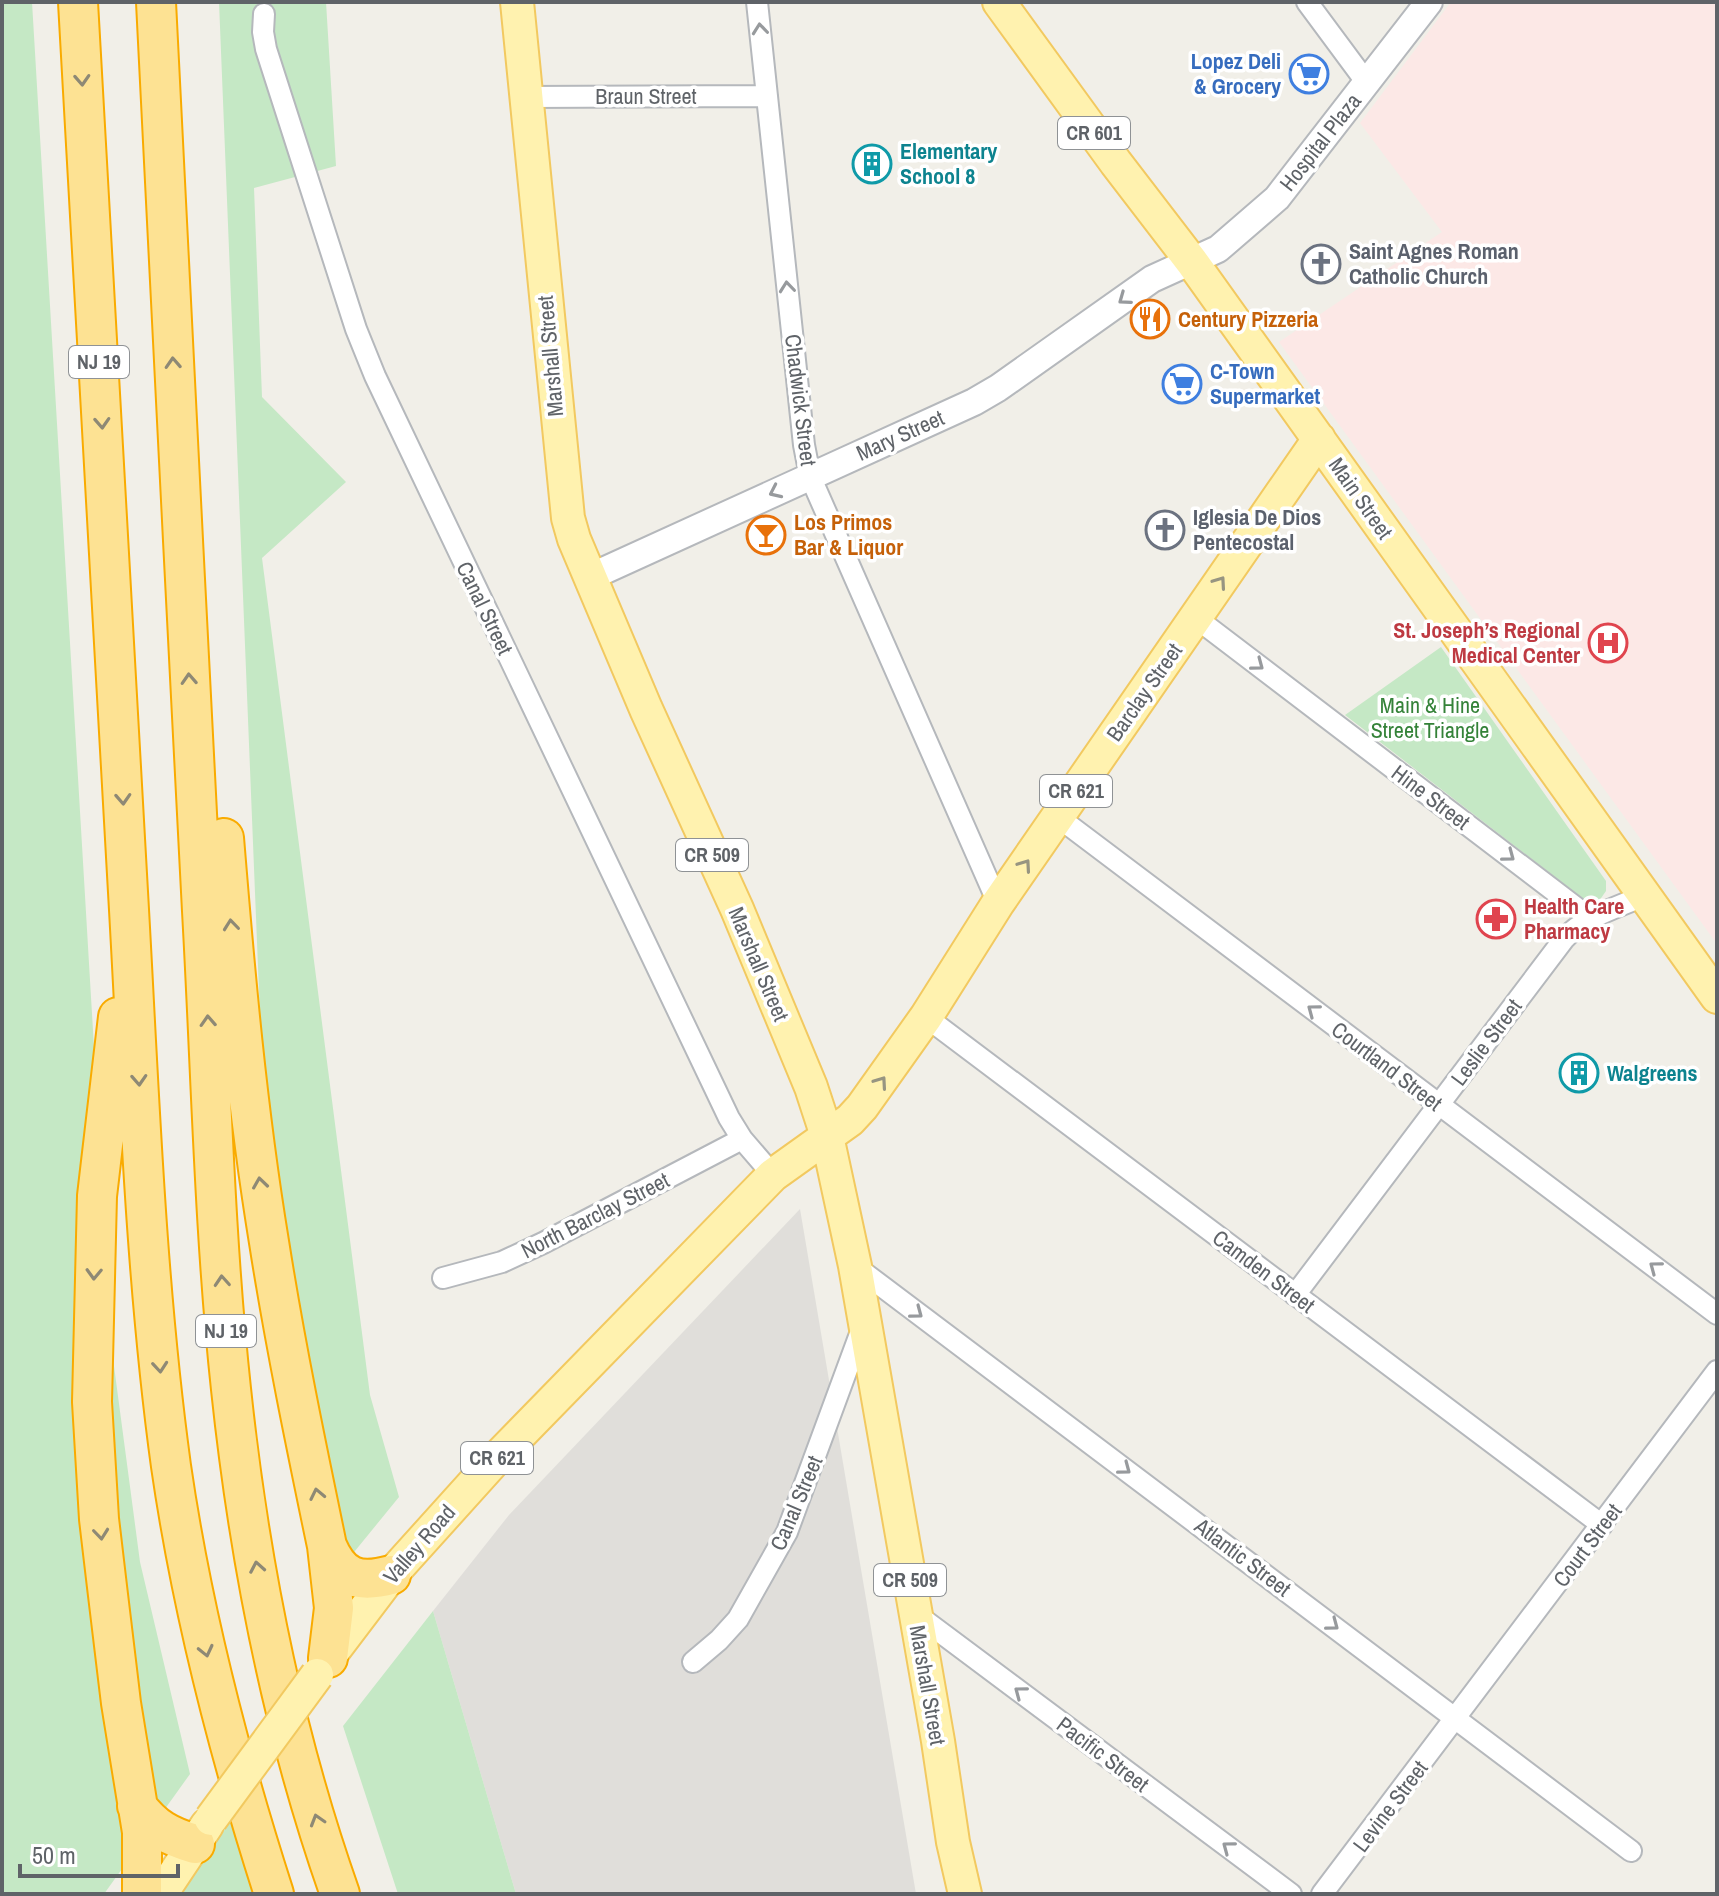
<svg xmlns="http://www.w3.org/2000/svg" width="1719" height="1896" font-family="'Archivo Narrow',sans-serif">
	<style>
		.industrial { fill: #e0deda }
		.medical { fill: #fce8e6 }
		.green { fill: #c5e8c5 }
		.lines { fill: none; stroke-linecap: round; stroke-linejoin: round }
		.minor-casing { stroke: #b5b8bc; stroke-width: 24 }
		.tertiary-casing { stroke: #b5b8bc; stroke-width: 30 }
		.primary-casing { stroke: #f2c960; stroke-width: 36 }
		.motorway-casing { stroke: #f9ab00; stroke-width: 42 }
		.minor { stroke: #fff; stroke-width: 20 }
		.tertiary { stroke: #fff; stroke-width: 26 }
		.primary { stroke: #fff2af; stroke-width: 32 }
		.motorway { stroke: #fde293; stroke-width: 38 }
		.primary-bridge-casing { stroke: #f2c960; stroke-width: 36; stroke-linecap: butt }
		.primary-bridge { stroke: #fff2af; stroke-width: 32 }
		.oneway { stroke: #979a9d }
		.oneway2 { stroke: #8e8975 }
		.oneway3 { stroke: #979581 }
		.labels { text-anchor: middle; stroke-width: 7; stroke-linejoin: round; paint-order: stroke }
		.shield { fill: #fff; stroke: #8f9295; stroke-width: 2 }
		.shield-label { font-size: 20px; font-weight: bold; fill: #5f6368 }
		.shop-label { font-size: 22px; font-weight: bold; fill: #366cbe; stroke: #fff; text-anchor: end }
		.street-label { font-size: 22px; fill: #5f6368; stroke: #fff }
		.culture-label { font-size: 22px; font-weight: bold; fill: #0d838f; stroke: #fff; text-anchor: start }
		.worship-label { font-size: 22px; font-weight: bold; fill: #5b616d; stroke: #fff; text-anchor: start }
		.food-label { font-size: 22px; font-weight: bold; fill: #c56008; stroke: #fff; text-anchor: start }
		.health-label { font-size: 22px; font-weight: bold; fill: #be3a42; stroke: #fff; text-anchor: end }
		.park-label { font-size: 22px; fill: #348238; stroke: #fff }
	</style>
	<rect width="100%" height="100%" fill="#f1efe8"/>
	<!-- industrial -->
	<path class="industrial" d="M800,1209L916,1894H516L433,1611L509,1515Z"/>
	<!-- medical -->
	<path class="medical" d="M1451,2H1717V944L1279,342L1442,232L1360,123Z"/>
	<!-- green -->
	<path class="green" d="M2,2H32L112,1351L140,1562L190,1774L104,1894H2Z
		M219,2H326L336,166L254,188L262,397L346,482L262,558L370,1395L399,1497L315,1600L268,1214Z
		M1441,647L1606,881V891L1599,901L1590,904L1345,715Z
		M433,1611L516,1894H398L343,1726Z
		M216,1815L234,1821L262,1894H164Z"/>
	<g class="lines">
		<defs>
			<path id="minor" d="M757,2L804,445L810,476L998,903
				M1307,2L1367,83
				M264,14L263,32L266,49L356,329L375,376L729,1118L742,1139L773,1175
				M526,97L767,96
				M1196,618L1591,919
				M1058,817L1717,1314
				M926,1017L1602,1525
				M855,1266L1631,1851
				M443,1278L502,1262L543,1243L742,1139
				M1295,1295L1564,939C1584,917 1616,908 1643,896
				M916,1614L1291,1894
				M693,1662L719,1640L738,1619L787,1532L863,1326
				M1322,1894L1717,1371"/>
			<path id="tertiary" d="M590,577L974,402L998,388L1152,279L1218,249L1277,198L1429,2"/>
			<path id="primary" d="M517,2L568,518L574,539L646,709L737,909L811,1087L827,1136L855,1266L938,1741L953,1842L965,1894
				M999,2L1116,163L1192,262L1717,997
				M325,1662L391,1575L492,1463L773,1175L850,1120L862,1107L926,1017L998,903L1319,439
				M161,1894L207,1825"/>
			<path id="motorway" d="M78,2C95,299 111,595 128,892C139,1083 145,1276 171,1466C192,1611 229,1754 274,1894
				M156,2C170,305 187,608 202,911C211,1070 214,1231 231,1389C249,1559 283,1733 340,1894
				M224,838C235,973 247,1108 269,1242C285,1344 306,1445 327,1546C341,1578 358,1584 391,1575
				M118,1017L97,1196L92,1402L99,1519L108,1595L121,1703L142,1832V1894
				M327,1546L334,1608L328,1658
				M137,1806C154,1828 168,1836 195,1844"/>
		</defs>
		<!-- minor casing -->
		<use href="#minor" class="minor-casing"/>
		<!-- tertiary casing -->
		<use href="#tertiary" class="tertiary-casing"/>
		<!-- primary casing -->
		<use href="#primary" class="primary-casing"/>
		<!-- motorway casing -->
		<use href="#motorway" class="motorway-casing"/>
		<!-- minor -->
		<use href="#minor" class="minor"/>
		<!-- tertiary -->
		<use href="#tertiary" class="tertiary"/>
		<!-- primary -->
		<use href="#primary" class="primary"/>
		<!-- motorway -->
		<use href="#motorway" class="motorway"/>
		<defs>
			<path id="primary-bridge" d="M211,1819L317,1675"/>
		</defs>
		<!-- primary-bridge casing -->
		<use href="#primary-bridge" class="primary-bridge-casing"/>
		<!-- primary-bridge -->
		<use href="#primary-bridge" class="primary-bridge"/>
	</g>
	<!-- one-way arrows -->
	<defs><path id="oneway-chevron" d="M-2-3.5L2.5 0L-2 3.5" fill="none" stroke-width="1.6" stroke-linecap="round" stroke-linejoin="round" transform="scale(2)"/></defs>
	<g class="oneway">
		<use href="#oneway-chevron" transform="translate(760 29) rotate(-96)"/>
		<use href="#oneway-chevron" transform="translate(787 287) rotate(-96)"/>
		<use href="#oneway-chevron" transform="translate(1124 299) rotate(144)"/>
		<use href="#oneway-chevron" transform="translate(775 492) rotate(155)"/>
		<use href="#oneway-chevron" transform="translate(1258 665) rotate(37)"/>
		<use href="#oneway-chevron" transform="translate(1509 856) rotate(37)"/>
		<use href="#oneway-chevron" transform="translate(1313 1010) rotate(-143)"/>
		<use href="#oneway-chevron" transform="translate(1655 1267) rotate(-143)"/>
		<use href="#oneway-chevron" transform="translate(917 1313) rotate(37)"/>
		<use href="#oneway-chevron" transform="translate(1125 1469) rotate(37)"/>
		<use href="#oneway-chevron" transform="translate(1333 1625) rotate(37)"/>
		<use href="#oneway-chevron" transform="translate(1020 1692) rotate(-143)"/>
		<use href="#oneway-chevron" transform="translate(1228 1847) rotate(-143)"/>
	</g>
	<g class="oneway2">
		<use href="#oneway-chevron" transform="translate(82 80) rotate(87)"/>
		<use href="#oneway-chevron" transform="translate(173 363) rotate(-93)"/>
		<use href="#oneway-chevron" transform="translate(102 423) rotate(87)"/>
		<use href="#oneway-chevron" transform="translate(189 679) rotate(-93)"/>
		<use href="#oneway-chevron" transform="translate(123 799) rotate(87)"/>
		<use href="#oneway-chevron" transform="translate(231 925) rotate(-96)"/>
		<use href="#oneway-chevron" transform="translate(208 1021) rotate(-93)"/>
		<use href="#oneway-chevron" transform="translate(139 1080) rotate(87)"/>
		<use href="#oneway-chevron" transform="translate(260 1183) rotate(-98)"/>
		<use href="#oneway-chevron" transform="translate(94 1274) rotate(92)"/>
		<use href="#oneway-chevron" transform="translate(222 1281) rotate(-94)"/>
		<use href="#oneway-chevron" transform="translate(160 1367) rotate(85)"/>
		<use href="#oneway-chevron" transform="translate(317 1494) rotate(-102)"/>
		<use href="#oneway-chevron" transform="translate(101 1534) rotate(84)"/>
		<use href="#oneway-chevron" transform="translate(257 1567) rotate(-100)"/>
		<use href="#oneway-chevron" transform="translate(206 1651) rotate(77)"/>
		<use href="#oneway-chevron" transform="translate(317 1820) rotate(-107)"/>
	</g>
	<g class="oneway3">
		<use href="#oneway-chevron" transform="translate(1220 582) rotate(-55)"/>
		<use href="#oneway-chevron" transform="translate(1025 865) rotate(-55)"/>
		<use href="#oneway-chevron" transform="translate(881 1082) rotate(-55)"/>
	</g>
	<!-- icons -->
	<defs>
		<symbol id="supermarket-ring" viewBox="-11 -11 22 22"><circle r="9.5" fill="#fff" stroke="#3f7fe0" stroke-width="1.5"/><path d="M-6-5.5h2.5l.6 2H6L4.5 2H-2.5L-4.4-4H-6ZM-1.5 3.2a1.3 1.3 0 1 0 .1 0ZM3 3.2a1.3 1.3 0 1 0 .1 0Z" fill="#3f7fe0"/></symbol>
		<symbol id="building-ring" viewBox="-11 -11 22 22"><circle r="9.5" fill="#fff" stroke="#0f9aa8" stroke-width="1.5"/><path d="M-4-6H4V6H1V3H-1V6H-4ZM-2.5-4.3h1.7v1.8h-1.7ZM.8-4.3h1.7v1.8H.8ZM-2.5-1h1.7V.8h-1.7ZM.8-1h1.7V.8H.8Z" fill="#0f9aa8"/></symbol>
		<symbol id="church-ring" viewBox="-11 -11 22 22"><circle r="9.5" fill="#fff" stroke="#6b7280" stroke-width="1.5"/><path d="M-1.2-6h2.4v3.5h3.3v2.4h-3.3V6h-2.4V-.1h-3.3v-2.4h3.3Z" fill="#6b7280"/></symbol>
		<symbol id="restaurant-ring" viewBox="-11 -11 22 22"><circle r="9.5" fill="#fff" stroke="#e8710a" stroke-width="1.5"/><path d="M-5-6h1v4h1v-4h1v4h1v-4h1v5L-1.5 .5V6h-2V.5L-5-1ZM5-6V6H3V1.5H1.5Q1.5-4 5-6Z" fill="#e8710a"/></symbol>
		<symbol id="bar-ring" viewBox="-11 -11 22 22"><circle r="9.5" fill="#fff" stroke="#e8710a" stroke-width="1.5"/><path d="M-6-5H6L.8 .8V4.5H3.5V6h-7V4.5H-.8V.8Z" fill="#e8710a"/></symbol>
		<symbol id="hospital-ring" viewBox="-11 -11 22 22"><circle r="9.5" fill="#fff" stroke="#e0444e" stroke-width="1.5"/><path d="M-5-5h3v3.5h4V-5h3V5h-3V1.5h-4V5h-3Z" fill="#e0444e"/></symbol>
		<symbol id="pharmacy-ring" viewBox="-11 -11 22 22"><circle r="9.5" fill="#fff" stroke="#e0444e" stroke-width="1.5"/><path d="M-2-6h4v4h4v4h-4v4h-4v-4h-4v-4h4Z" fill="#e0444e"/></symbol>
	</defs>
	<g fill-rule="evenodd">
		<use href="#supermarket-ring" x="1287" y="52" width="44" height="44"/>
		<use href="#building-ring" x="850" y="142" width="44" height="44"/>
		<use href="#church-ring" x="1299" y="242" width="44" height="44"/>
		<use href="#restaurant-ring" x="1128" y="297" width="44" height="44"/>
		<use href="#supermarket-ring" x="1160" y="362" width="44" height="44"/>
		<use href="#church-ring" x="1143" y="508" width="44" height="44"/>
		<use href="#bar-ring" x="744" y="513" width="44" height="44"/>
		<use href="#hospital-ring" x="1586" y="621" width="44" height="44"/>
		<use href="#pharmacy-ring" x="1474" y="897" width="44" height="44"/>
		<use href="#building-ring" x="1557" y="1051" width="44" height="44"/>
	</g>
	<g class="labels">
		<!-- shield labels -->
		<g class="shield">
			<rect x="1058" y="117" width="72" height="32" rx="6"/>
			<rect x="69" y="346" width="60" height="32" rx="6"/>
			<rect x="1040" y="775" width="72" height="32" rx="6"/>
			<rect x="676" y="839" width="72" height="32" rx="6"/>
			<rect x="196" y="1315" width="60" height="32" rx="6"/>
			<rect x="461" y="1442" width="72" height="32" rx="6"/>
			<rect x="874" y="1564" width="72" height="32" rx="6"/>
		</g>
		<g class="shield-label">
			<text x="1094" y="140">CR 601</text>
			<text x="99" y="369">NJ 19</text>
			<text x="1076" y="798">CR 621</text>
			<text x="712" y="862">CR 509</text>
			<text x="226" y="1338">NJ 19</text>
			<text x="497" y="1465">CR 621</text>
			<text x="910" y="1587">CR 509</text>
		</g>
		<!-- shop labels -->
		<g class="shop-label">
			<text x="1281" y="69">Lopez Deli<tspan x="1281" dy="25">&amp; Grocery</tspan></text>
			<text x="1210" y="379" text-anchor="start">C-Town<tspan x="1210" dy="25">Supermarket</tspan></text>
		</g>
		<!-- street labels -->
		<g class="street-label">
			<text x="646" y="104">Braun Street</text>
			<text transform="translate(1320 142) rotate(-52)" y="8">Hospital Plaza</text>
			<text transform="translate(550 356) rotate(-95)" y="8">Marshall Street</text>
			<text transform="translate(801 400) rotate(83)" y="8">Chadwick Street</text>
			<text transform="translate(900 435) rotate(-24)" y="8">Mary Street</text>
			<text transform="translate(1361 498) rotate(55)" y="8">Main Street</text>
			<text transform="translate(485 608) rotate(64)" y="8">Canal Street</text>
			<text transform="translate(1144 692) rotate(-55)" y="8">Barclay Street</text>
			<text transform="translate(1431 797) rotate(37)" y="8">Hine Street</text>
			<text transform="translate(759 964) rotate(67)" y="8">Marshall Street</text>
			<text transform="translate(1486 1042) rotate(-53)" y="8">Leslie Street</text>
			<text transform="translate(1387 1066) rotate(37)" y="8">Courtland Street</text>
			<text transform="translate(595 1215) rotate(-27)" y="8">North Barclay Street</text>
			<text transform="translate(1264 1271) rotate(37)" y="8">Camden Street</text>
			<text transform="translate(796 1503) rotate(-67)" y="8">Canal Street</text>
			<text transform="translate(419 1544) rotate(-49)" y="8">Valley Road</text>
			<text transform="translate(1587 1545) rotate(-53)" y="8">Court Street</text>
			<text transform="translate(1243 1557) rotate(37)" y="8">Atlantic Street</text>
			<text transform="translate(928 1685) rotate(80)" y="8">Marshall Street</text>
			<text transform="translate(1103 1754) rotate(37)" y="8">Pacific Street</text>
			<text transform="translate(1390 1806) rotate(-53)" y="8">Levine Street</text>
		</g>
		<!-- culture labels -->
		<g class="culture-label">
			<text x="900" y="159">Elementary<tspan x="900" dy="25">School 8</tspan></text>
			<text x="1607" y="1081">Walgreens</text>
		</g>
		<!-- worship labels -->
		<g class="worship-label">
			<text x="1349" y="259">Saint Agnes Roman<tspan x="1349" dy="25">Catholic Church</tspan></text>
			<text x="1193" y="525">Iglesia De Dios<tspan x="1193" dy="25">Pentecostal</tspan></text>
		</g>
		<!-- food labels -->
		<g class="food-label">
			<text x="1178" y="327">Century Pizzeria</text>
			<text x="794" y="530">Los Primos<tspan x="794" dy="25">Bar &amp; Liquor</tspan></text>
		</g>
		<!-- health labels -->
		<g class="health-label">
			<text x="1580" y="638">St. Joseph’s Regional<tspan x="1580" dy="25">Medical Center</tspan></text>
			<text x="1524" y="914" text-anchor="start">Health Care<tspan x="1524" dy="25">Pharmacy</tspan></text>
		</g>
		<!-- park labels -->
		<g class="park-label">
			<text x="1430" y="713">Main &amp; Hine<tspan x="1430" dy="25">Street Triangle</tspan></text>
		</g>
	</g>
	<!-- border -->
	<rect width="1719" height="1896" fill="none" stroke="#5f6368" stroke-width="8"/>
	<!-- scale -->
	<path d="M20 1864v12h158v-12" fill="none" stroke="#5f6368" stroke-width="4"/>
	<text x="32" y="1864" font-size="24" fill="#5f6368" stroke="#ffffff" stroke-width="6" paint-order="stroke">50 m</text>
</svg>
